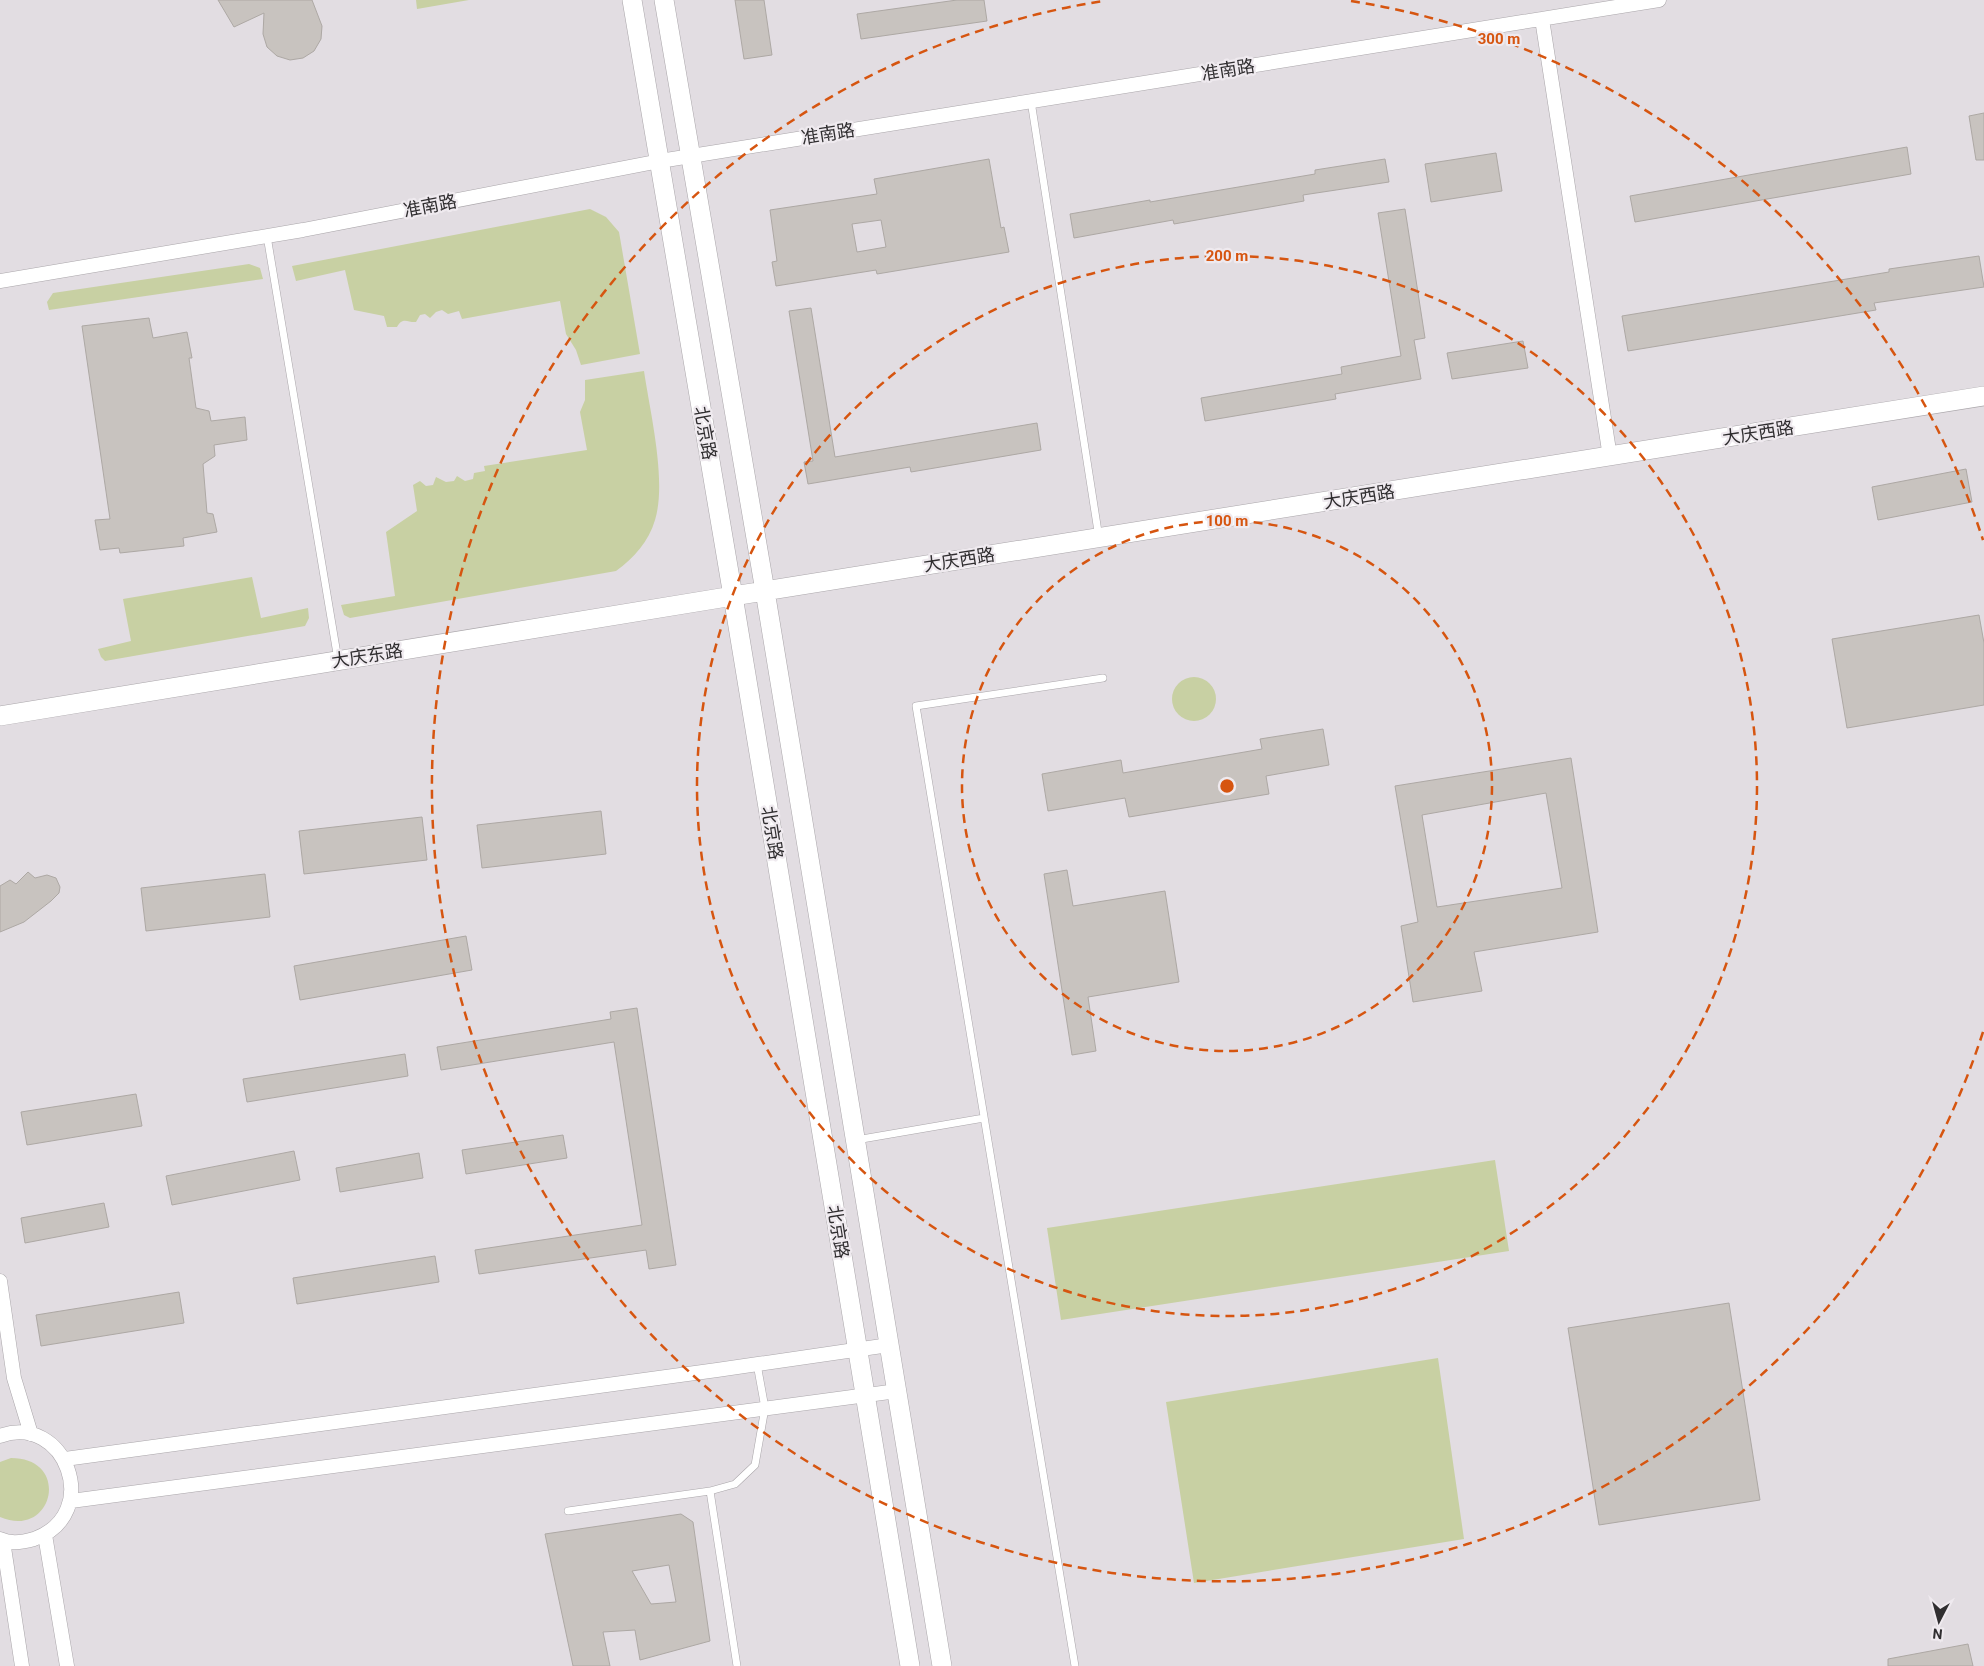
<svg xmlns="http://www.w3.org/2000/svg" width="1984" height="1666" font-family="Roboto,'Noto Sans SC',sans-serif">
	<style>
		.green { fill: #c8d0a3 }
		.building { fill: #c8c3bf; stroke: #ada8a4; fill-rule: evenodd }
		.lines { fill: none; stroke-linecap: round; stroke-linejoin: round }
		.service-casing { stroke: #aaa6aa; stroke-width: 8 }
		.minor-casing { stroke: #aaa6aa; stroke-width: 15 }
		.secondary-casing { stroke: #aaa6aa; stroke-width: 20 }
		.service { stroke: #fff; stroke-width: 7 }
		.minor { stroke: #fff; stroke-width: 14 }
		.secondary { stroke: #fff; stroke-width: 19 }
		.ring { fill: none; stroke: #d65510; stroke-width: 2.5; stroke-dasharray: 9 6 }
		.labels { text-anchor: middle; stroke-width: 4.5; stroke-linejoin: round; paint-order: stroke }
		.street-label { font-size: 18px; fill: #302e30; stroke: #efeaef }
		.centre { fill: #d65510; stroke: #efeaef; stroke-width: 2.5 }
		.ring-label { font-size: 15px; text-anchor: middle; font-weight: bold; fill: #d65510; stroke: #efeaef; stroke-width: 4.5; stroke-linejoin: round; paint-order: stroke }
	</style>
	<rect width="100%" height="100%" fill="#e2dde2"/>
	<!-- green -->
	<path class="green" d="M416,0H469L417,9Z
		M590,209L606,217L619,232L640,354L581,365L576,350L566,334L560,301L462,319L459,311L448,314L442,310L436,312L430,318L425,314L420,315L416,322C408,323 403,316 397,327H387L384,316L354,310L345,270L296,281L292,266Z
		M249,264L260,268L263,279L49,310L47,302L53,293Z
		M644,371C650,412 667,481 655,520C649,541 634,558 616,571L350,618L344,615L341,605L395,596L386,532L417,511L413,485L420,481L426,486L433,485L436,477L446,482L454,481L457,476L465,481L473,479L474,473L485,471L484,466L587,450L580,412L585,400V380Z
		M252,577L261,618L308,608L309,618L305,626L105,661L101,657L98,649L131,641L123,599Z
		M1172 699a22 22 0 1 1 44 0a22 22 0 1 1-44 0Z
		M1495,1160L1509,1251L1061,1320L1047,1228Z
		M1438,1358L1464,1539L1194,1583L1166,1402Z
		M11,1458C72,1458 53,1540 0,1517V1462Z"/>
	<!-- building -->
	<path class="building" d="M218,0H312L322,26L321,39L314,51L303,58L290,60L277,56L267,47L263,34L264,13L234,27Z
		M735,0H764L772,55L744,59Z
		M957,0H984L987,21L861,39L857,14Z
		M1984,113V160H1976L1969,116Z
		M1907,147L1911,174L1635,222L1630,196Z
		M1496,153L1502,191L1431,202L1425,164Z
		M989,159L1001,228L1004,227L1009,252L877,274L876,270L776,286L772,262L777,261L770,210L877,194L874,179ZM881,220L886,247L857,252L852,224Z
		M1385,159L1389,182L1303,195L1304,201L1174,224L1173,220L1074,238L1070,214L1150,200V202L1315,174V170Z
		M1405,209L1425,338L1414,340L1421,379L1335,394L1336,399L1205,421L1201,398L1342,374L1341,367L1401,356L1378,213Z
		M1979,256L1984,287L1874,303L1876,310L1628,351L1622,316L1889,272V269Z
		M811,308L835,457L1037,423L1041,450L911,472L910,467L808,484L804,462L813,461L789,311Z
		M149,318L153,338L187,332L192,358H189L196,408L209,411L211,421L245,417L247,440L214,445L215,456L203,464L207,513L213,514L217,532L183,538L184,546L120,553L119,548L100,550L95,520L110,519L82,326Z
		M1523,341L1528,368L1452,379L1447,353Z
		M1966,469L1972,502L1878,520L1872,487Z
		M1979,615L1984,643V705L1847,728L1832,639Z
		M1323,729L1329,765L1266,776L1269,794L1129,817L1125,798L1048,811L1042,774L1121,760L1123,773L1262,749L1260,739Z
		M1571,758L1598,932L1474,952L1482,991L1413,1002L1401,926L1418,922L1395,786ZM1546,793L1562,888L1437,907L1422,815Z
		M601,811L606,854L482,868L477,825Z
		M422,817L427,860L304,874L299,831Z
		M1067,870L1073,906L1165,891L1179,982L1088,997L1096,1051L1072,1055L1044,874Z
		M28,872L35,878L47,875L56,878L60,887L59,893L51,901L24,922L0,932V886L10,880L16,884Z
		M265,874L270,917L146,931L141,888Z
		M466,936L472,970L300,1000L294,966Z
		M637,1008L676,1265L649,1269L646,1250L479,1274L475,1250L642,1225L614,1042L441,1070L437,1047L611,1019L610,1012Z
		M405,1054L408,1076L247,1102L243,1079Z
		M136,1094L142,1126L27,1145L21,1112Z
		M563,1135L567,1158L466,1174L462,1150Z
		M294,1151L300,1180L172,1205L166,1176Z
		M419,1153L423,1178L340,1192L336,1168Z
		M104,1203L109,1227L25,1243L21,1218Z
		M435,1256L439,1282L297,1304L293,1278Z
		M179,1292L184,1323L41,1346L36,1315Z
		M1729,1303L1760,1500L1599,1525L1568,1328Z
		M681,1514L693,1522L710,1641L640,1660L635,1630L603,1632L610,1666H573L545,1534ZM669,1565L676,1602L651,1604L632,1571Z
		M1968,1644L1973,1666H1888V1659Z"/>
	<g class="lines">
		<defs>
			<path id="service" d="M1031,101L1099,538
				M267,236L338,660
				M856,1140L984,1118
				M710,1491L737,1666
				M568,1511L710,1491L735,1484L755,1465L765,1408L757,1364
				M1075,1666L916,706L1103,678"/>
			<path id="minor" d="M1542,19L1610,457
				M0,281L303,230L660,161L1659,0
				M0,1281L14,1378L31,1434
				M0,1436C65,1412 104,1514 34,1539C24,1542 10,1544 0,1539
				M65,1459L717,1370L889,1345
				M71,1501L897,1391
				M45,1535L67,1666
				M3,1541L22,1666"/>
			<path id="secondary" d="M632,0L733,596L910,1666
				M664,0L765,591L942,1666
				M0,716L733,596L1984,396"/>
		</defs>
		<!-- service casing -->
		<use href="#service" class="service-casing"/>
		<!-- minor casing -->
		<use href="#minor" class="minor-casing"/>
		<!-- secondary casing -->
		<use href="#secondary" class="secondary-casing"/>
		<!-- service -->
		<use href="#service" class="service"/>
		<!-- minor -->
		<use href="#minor" class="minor"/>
		<!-- secondary -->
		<use href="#secondary" class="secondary"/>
	</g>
	<!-- distance rings -->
	<g class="ring">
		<circle cx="1227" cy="786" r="265"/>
		<circle cx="1227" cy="786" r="530"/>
		<path d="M1983 1032A795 795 0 1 1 1103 1M1351 1A795 795 0 0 1 1983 540"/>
	</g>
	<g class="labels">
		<!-- street labels -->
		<g class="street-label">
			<text transform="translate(1228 70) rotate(-9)" y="6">准南路</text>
			<text transform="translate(828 134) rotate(-9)" y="6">准南路</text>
			<text transform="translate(430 206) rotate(-11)" y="6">准南路</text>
			<text transform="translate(705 433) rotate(80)" y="6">北京路</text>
			<text transform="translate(1758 433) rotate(-9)" y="6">大庆西路</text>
			<text transform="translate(1359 497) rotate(-9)" y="6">大庆西路</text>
			<text transform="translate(959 560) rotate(-9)" y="6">大庆西路</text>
			<text transform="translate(367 656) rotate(-9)" y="6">大庆东路</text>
			<text transform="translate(772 833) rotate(81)" y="6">北京路</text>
			<text transform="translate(838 1232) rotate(81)" y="6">北京路</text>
		</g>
	</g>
	<circle cx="1227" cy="786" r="8" class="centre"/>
	<g class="ring-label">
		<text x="1499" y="44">300 m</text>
		<text x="1227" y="261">200 m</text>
		<text x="1227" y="526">100 m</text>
	</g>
	<!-- north arrow -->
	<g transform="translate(1939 1621) rotate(186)" stroke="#efeaef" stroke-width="4" paint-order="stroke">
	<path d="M0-4L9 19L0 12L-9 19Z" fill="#302e30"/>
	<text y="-8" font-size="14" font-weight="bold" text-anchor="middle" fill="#302e30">N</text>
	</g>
</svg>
